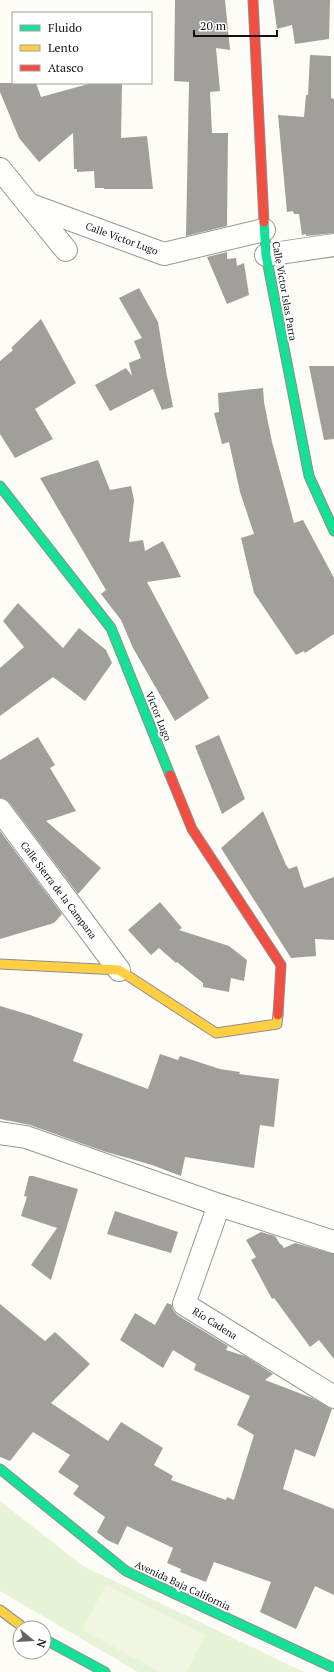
<svg xmlns="http://www.w3.org/2000/svg" width="334" height="1672" font-family="'PT Serif',serif">
	<style>
		.green { fill: #e7f3d7 }
		.pitch { fill: #f0f6e1 }
		.building { fill: #a19f9c }
		.lines { fill: none; stroke-linecap: round; stroke-linejoin: round }
		.street-casing { stroke: #979795; stroke-width: 24 }
		.fast-casing { stroke: #8e8d8b; stroke-width: 11 }
		.slow-casing { stroke: #8e8d8b; stroke-width: 11 }
		.jam-casing { stroke: #8e8d8b; stroke-width: 11 }
		.street { stroke: #fffffe; stroke-width: 22 }
		.fast { stroke: #16e098; stroke-width: 9 }
		.slow { stroke: #ffcf43; stroke-width: 9 }
		.jam { stroke: #f24e42; stroke-width: 9 }
		.labels { text-anchor: middle; stroke-width: 4; stroke-linejoin: round; paint-order: stroke }
		.street-label { font-size: 10px; fill: #111; stroke: #fff }
	</style>
	<rect width="100%" height="100%" fill="#fdfcf7"/>
	<!-- green -->
	<path class="green" d="M0,1501L83,1566L304,1672H138L0,1591Z"/>
	<!-- pitch -->
	<path class="pitch" d="M106,1585L205,1635L187,1672H161L82,1630Z"/>
	<!-- building -->
	<path class="building" d="M175,0H225L230,50L216,48L220,91L210,92L212,133H228L227,226L186,236L189,82L174,81Z
		M273,0H330L329,39L295,44L292,25L277,29Z
		M310,55L331,56V98L334,99V233L306,236V234L302,235L299,214H294L293,211L287,212L278,115L304,117L306,95H308Z
		M0,83H36L41,97L92,83H122L121,138L147,136L153,189H104V188H95L94,171L77,172V169H74L73,133L39,162L19,138L0,92Z
		M227,252V259L236,258L237,266L244,263L249,295L227,304L207,257Z
		M139,288L158,322L166,371L173,407L162,410L153,389L110,411L95,385L126,368L132,376L129,363L141,358L134,341L142,338L119,298Z
		M41,319L76,383L35,409L53,439L15,458L0,434V361L13,350L11,348Z
		M309,366H334V439L324,440Z
		M263,388L264,402L272,442L294,523L303,520L334,578V634L305,653L304,651L296,655L254,593L241,538L254,534L240,492L229,442L222,444L214,413L219,412L218,393Z
		M98,460L110,490L131,486L134,500L129,542L143,540L145,551L163,541L181,577L147,582L209,698L175,721L133,648L121,620L101,594L106,590L40,478Z
		M18,603L63,648L79,628L106,650L112,663L85,701L53,677L0,716V668L24,647L3,621Z
		M219,735L245,799L222,814L195,746Z
		M38,737L55,765L50,768L76,811L46,821L101,868L78,894L10,803L5,799L0,798V760Z
		M263,811L286,865L289,869L297,866L304,888L334,877V940L315,939L316,956L291,958L221,848Z
		M0,831L62,914L54,923L0,939Z
		M160,902L182,928L179,930L229,946L247,960L244,981L231,978L229,992L203,987V983L177,962L176,963L159,948L151,955L128,930Z
		M0,1006L30,1015L83,1034L73,1061L148,1089L160,1054L178,1060L180,1056L220,1069L240,1072L239,1074L279,1079L274,1127L260,1125L254,1168L185,1157L181,1176L152,1165L103,1151L30,1125L0,1119Z
		M29,1176H33L78,1189L51,1280L31,1265L57,1228L21,1216L27,1197L24,1196Z
		M115,1211L178,1232L171,1253L107,1234Z
		M261,1232L275,1236L280,1244H281L284,1248L295,1243L334,1254V1359L319,1340L310,1347L274,1298L272,1299L251,1260L256,1257L246,1240Z
		M167,1303L172,1305L173,1310L177,1315L228,1346L226,1350L245,1356L273,1374L265,1380L312,1398L332,1409L315,1457L295,1449L283,1489L334,1509V1595L315,1586L296,1629L260,1612L271,1582L214,1562L206,1582L180,1572L181,1569L167,1563L173,1548L127,1526L118,1545L107,1540L97,1532L105,1517L73,1494L79,1486L58,1472L70,1455L33,1432L10,1461L0,1457V1304L45,1341L55,1332L90,1364L51,1403L108,1441L121,1422L163,1448L154,1465L173,1476L171,1480L226,1500L227,1497L234,1500L254,1435L237,1425L250,1396L194,1370L196,1364L173,1350L163,1368L120,1340L135,1313L155,1325Z"/>
	<g class="lines">
		<defs>
			<path id="street" d="M0,169L66,250
				M28,204L164,254L264,230
				M266,255L334,245
				M0,810L119,970
				M0,1133L26,1137L219,1205L334,1242
				M219,1205L184,1304L334,1397"/>
			<path id="fast" d="M264,222L266,255L309,476L334,531
				M0,486L111,628L170,775
				M0,1469L126,1571L334,1668
				M44,1639L105,1672"/>
			<path id="slow" d="M0,964L119,970L216,1033L277,1024L278,1015
				M0,1610L24,1628"/>
			<path id="jam" d="M253,0L264,222
				M170,775L192,829L281,965L278,1015"/>
		</defs>
		<!-- street casing -->
		<use href="#street" class="street-casing"/>
		<!-- fast casing -->
		<use href="#fast" class="fast-casing"/>
		<!-- slow casing -->
		<use href="#slow" class="slow-casing"/>
		<!-- jam casing -->
		<use href="#jam" class="jam-casing"/>
		<!-- street -->
		<use href="#street" class="street"/>
		<!-- fast -->
		<use href="#fast" class="fast"/>
		<!-- slow -->
		<use href="#slow" class="slow"/>
		<!-- jam -->
		<use href="#jam" class="jam"/>
	</g>
	<g class="labels">
		<!-- street labels -->
		<g class="street-label">
			<text transform="translate(122 238) rotate(20)" y="4">Calle Víctor Lugo</text>
			<text transform="translate(285 291) rotate(80)" y="4">Calle Víctor Islas Parra</text>
			<text transform="translate(159 716) rotate(68)" y="4">Victor Lugo</text>
			<text transform="translate(59 890) rotate(53)" y="4">Calle Sierra de la Campana</text>
			<text transform="translate(215 1323) rotate(32)" y="4">Río Cadena</text>
			<text transform="translate(183 1585) rotate(25)" y="4">Avenida Baja California</text>
		</g>
	</g>
	<!-- legend -->
	<rect x="12" y="12" width="140" height="72" fill="#ffffff" stroke="#a0a0a0"/>
	<rect x="20" y="25" width="20" height="6" fill="#16e098" stroke="#a0a0a0"/>
	<text x="48" y="32" font-size="12" fill="#111111">Fluido</text>
	<rect x="20" y="45" width="20" height="6" fill="#ffcf43" stroke="#a0a0a0"/>
	<text x="48" y="52" font-size="12" fill="#111111">Lento</text>
	<rect x="20" y="65" width="20" height="6" fill="#f24e42" stroke="#a0a0a0"/>
	<text x="48" y="72" font-size="12" fill="#111111">Atasco</text>
	<!-- north arrow -->
	<g transform="translate(32 1640) rotate(108)"><circle r="19" fill="#ffffff" stroke="#a0a0a0"/>
	<path d="M0-3L7 15L0 10L-7 15Z" fill="#646362"/>
	<text y="-6" font-size="11" font-weight="bold" text-anchor="middle" fill="#111111">N</text>
	</g>
	<!-- scale -->
	<path d="M194 30v6h83v-6" fill="none" stroke="#111111" stroke-width="2"/>
	<text x="200" y="30" font-size="12" fill="#111111" stroke="#ffffff" stroke-width="3" paint-order="stroke">20 m</text>
</svg>
